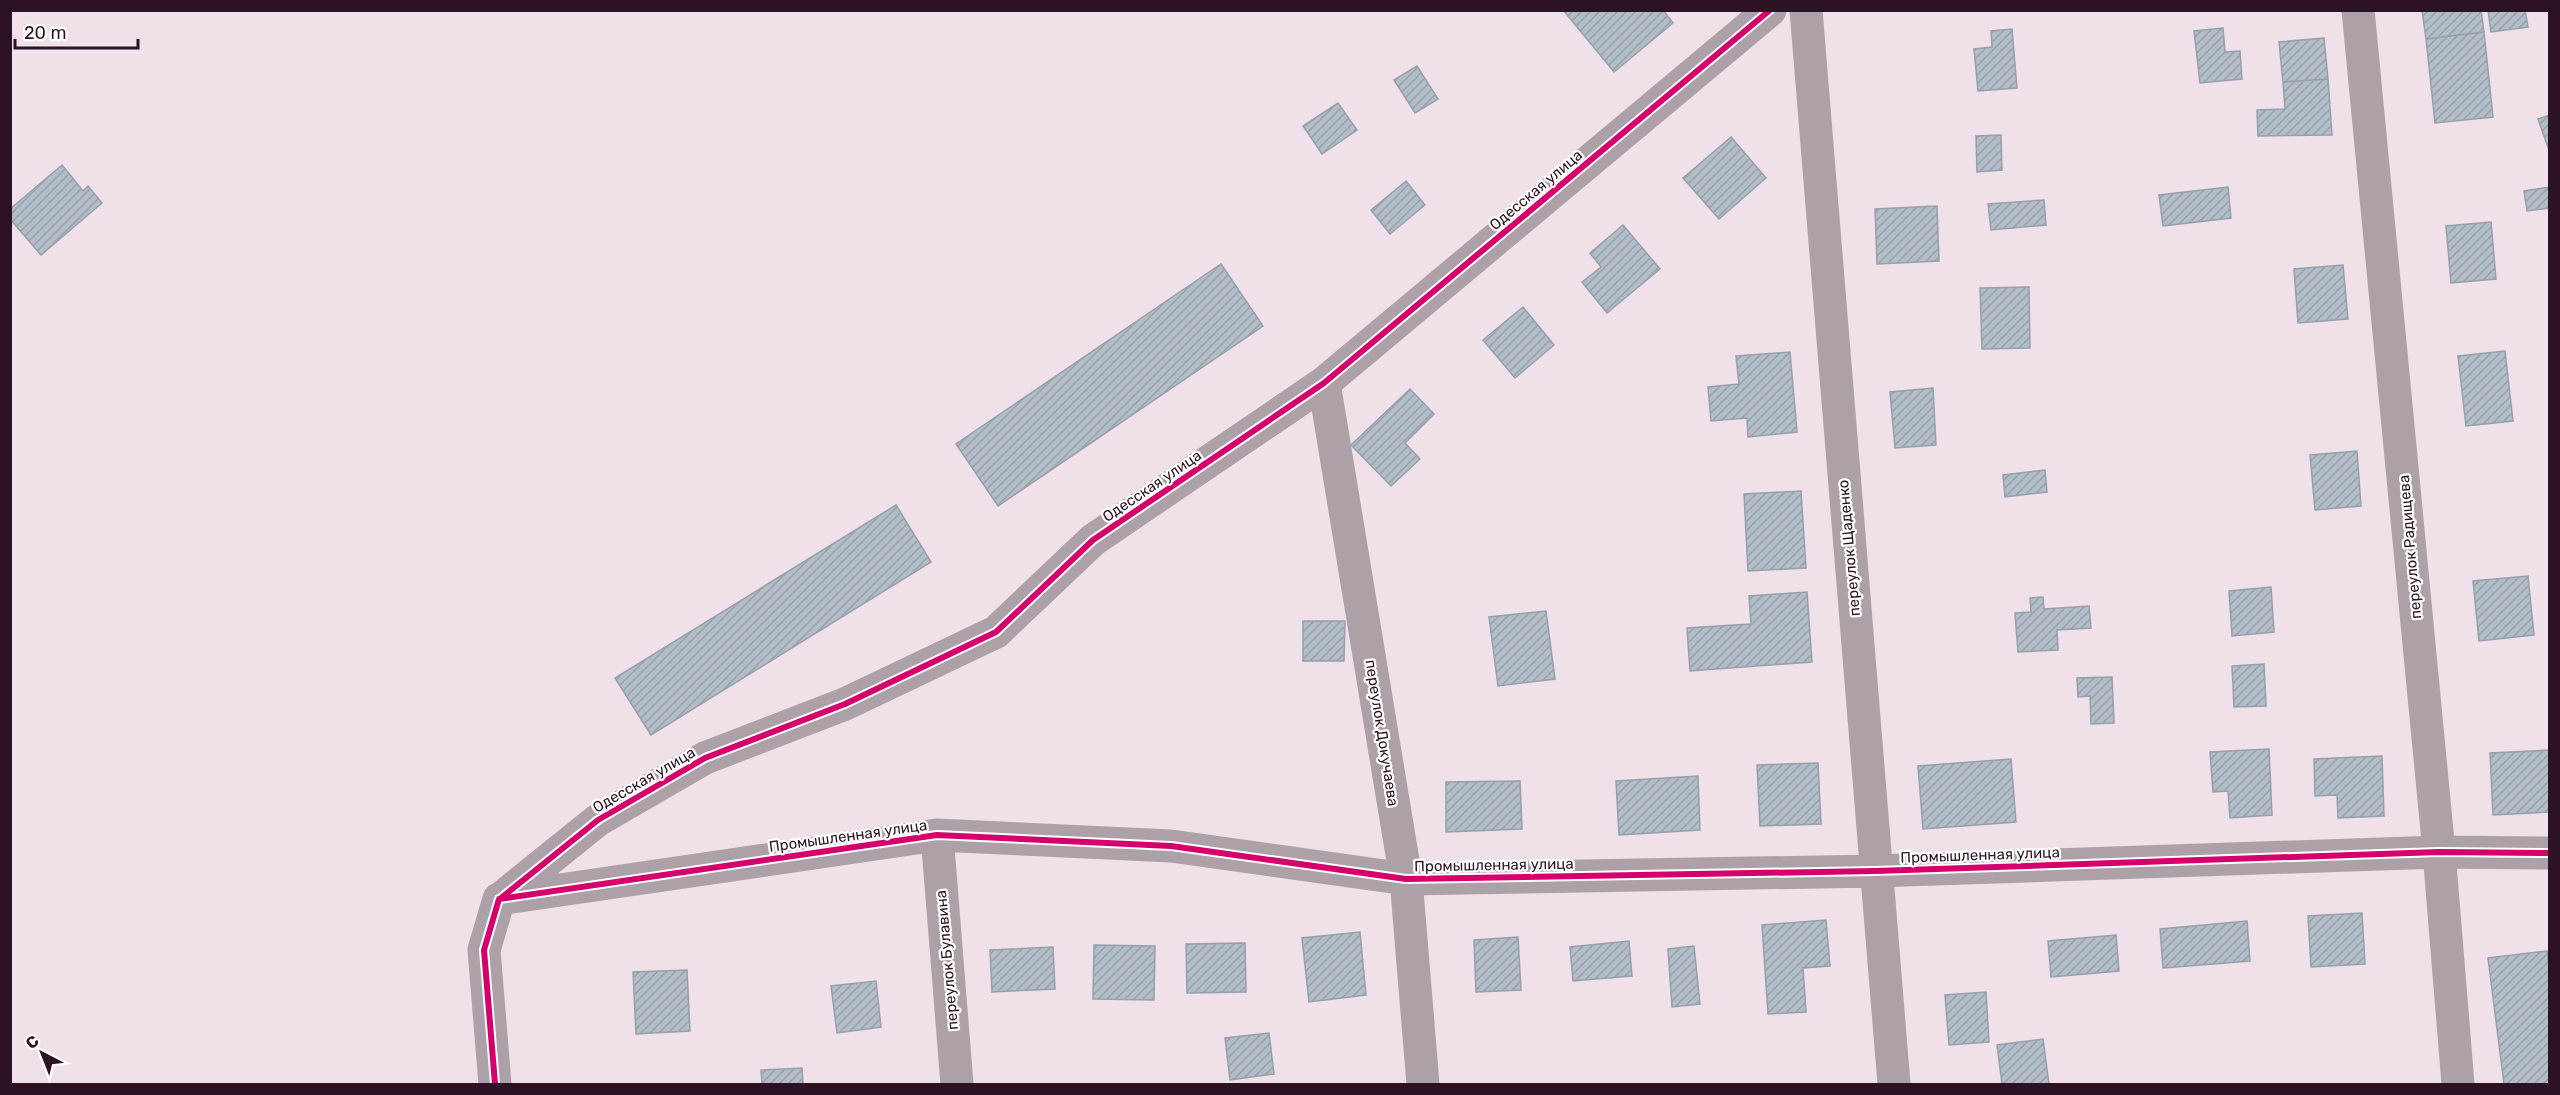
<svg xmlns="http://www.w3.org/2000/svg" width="2560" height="1095" font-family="Rubik,sans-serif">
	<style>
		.building { fill: url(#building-hatch); stroke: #979fa8; stroke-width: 1.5 }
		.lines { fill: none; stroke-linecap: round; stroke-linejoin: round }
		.minor { stroke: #aca1a8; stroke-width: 33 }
		.cycleway-casing { stroke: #fff; stroke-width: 10 }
		.cycleway { stroke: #d6006c; stroke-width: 6 }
		.labels { text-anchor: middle; stroke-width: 4.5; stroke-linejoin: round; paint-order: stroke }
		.street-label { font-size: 15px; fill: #2c1223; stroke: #fff }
	</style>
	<defs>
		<pattern id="building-hatch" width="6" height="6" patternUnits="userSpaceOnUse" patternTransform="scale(1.5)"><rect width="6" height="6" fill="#b1bdc7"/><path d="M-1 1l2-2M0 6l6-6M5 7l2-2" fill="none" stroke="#98a1ab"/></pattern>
	</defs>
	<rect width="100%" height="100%" fill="#f0e0ea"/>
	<!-- building -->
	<path class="building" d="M1563,10H1663L1673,23L1614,72Z
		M2422,10H2481L2484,32L2426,39Z
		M2488,10H2525L2528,27L2491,32Z
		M2223,28L2225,52L2240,51L2242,79L2200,83L2194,31Z
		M2012,29L2017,88L1978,91L1974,49L1992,47L1991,31Z
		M2484,32L2493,117L2435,123L2426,39Z
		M2324,38L2328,79L2283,82L2279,42Z
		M1417,66L1438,99L1415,113L1394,80Z
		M2328,79L2332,135L2258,136L2257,110L2285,109L2283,82Z
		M1338,103L1357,130L1322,154L1303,126Z
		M2550,115V153L2538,119Z
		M2001,135L2002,170L1977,172L1976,136Z
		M1731,137L1766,178L1719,219L1683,178Z
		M62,165L83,191L88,186L102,203L41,255L10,219V209Z
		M1406,181L1425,205L1390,234L1371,210Z
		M2228,187L2231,218L2163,226L2159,195Z
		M2550,187V208L2527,211L2524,191Z
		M2044,200L2046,225L1991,230L1988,204Z
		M1937,206L1939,261L1877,264L1875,209Z
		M2491,222L2496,279L2451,283L2446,226Z
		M1623,225L1660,269L1607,313L1582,282L1601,267L1590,253Z
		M1221,264L1263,326L998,506L956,444Z
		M2343,265L2348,319L2298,323L2294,269Z
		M2029,287L2030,348L1982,349L1980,288Z
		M1523,307L1554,345L1515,378L1483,340Z
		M2505,351L2513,421L2466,426L2458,356Z
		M1790,352L1797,432L1748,437L1747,418L1711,421L1708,387L1739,384L1736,356Z
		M1933,388L1936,445L1895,448L1890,392Z
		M1410,389L1434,414L1405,443L1420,459L1391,486L1351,445Z
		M2357,451L2361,506L2315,510L2310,455Z
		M2045,470L2047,492L2005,497L2003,475Z
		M1801,491L1806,568L1748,571L1744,494Z
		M896,505L931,562L651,735L615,678Z
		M2528,576L2534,635L2479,641L2473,581Z
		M2271,587L2274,632L2232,636L2229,591Z
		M1807,592L1812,662L1690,671L1687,628L1751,624L1749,596Z
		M2043,597L2044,609L2089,606L2091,628L2057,630L2058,650L2018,652L2015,613L2031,612L2030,598Z
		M1546,611L1555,679L1498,686L1489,617Z
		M1303,621H1345L1344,661H1303Z
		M2264,664L2266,706L2234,707L2232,666Z
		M2112,677L2114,723L2091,724L2090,696L2078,697L2077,678Z
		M2269,749L2272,815L2230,818L2228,791L2213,792L2210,752Z
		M2550,750V812L2493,815L2490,753Z
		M2382,756L2384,816L2338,818L2337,795L2315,796L2314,759Z
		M2011,759L2016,822L1923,829L1918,766Z
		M1818,763L1821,824L1760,826L1757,765Z
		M1698,776L1700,830L1619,835L1616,781Z
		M1520,781L1522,829L1446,832V782Z
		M2362,913L2365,964L2311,967L2308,916Z
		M1826,920L1830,966L1803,968L1806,1012L1768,1014L1762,925Z
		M2247,921L2250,961L2163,968L2160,929Z
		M1360,932L1366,995L1309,1002L1302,938Z
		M2116,935L2119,971L2051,977L2048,941Z
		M1518,937L1521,990L1476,992L1474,940Z
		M1629,941L1632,976L1573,981L1570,947Z
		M1245,943L1246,992L1187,993L1186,944Z
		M1094,945L1155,946L1154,1000L1093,999Z
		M1694,946L1700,1004L1672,1007L1668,949Z
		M1053,947L1055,989L992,992L990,950Z
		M2547,951L2550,973V1084H2504L2488,958Z
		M687,970L690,1031L636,1034L633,972Z
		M876,981L881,1027L837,1033L831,986Z
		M1986,992L1989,1042L1949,1045L1945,995Z
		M1269,1033L1274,1074L1230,1080L1225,1038Z
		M2043,1039L2049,1084H2002L1997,1045Z
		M802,1068L803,1084H762L761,1070Z"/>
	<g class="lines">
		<!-- minor -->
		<path class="minor" d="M1806,10L1894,1084
			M2358,10L2439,852L2458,1084
			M1324,383L1406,879L1423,1084
			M937,835L957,1084
			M500,899L598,820L705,758L845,704L996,632L1093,540L1324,383L1770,10
			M495,1084L484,950L499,899L937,835L1171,846L1406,879L1875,871L2439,852L2550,853"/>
		<defs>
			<path id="cycleway" d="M501,898L598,820L705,758L845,704L996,632L1093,540L1324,383L1770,10
				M495,1084L484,950L499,899L937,835L1171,846L1406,879L1875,871L2439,852L2550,853"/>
		</defs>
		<!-- cycleway casing -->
		<use href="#cycleway" class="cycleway-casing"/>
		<!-- cycleway -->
		<use href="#cycleway" class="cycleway"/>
	</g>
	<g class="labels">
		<!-- street labels -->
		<g class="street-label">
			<text transform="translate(1536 190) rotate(-40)" y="5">Одесская улица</text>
			<text transform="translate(1152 486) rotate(-34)" y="5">Одесская улица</text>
			<text transform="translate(2410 547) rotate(-95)" y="5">переулок Радищева</text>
			<text transform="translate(1849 548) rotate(-95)" y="5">переулок Щаденко</text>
			<text transform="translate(1382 733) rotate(81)" y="5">переулок Докучаева</text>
			<text transform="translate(644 780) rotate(-30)" y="5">Одесская улица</text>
			<text transform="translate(848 836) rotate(-8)" y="5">Промышленная улица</text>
			<text transform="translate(1980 855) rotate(-2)" y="5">Промышленная улица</text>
			<text transform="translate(1494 865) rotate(-1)" y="5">Промышленная улица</text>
			<text transform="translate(947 960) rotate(-95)" y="5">переулок Булавина</text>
		</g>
	</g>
	<!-- border -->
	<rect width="2560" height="1095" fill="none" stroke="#2c1223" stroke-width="24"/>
	<!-- north arrow -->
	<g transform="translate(42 1053) rotate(318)" stroke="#ffffff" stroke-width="4.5" paint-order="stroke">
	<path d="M0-4.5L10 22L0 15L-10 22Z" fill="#2c1223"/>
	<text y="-9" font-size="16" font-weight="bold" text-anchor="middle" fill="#2c1223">С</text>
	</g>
	<!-- scale -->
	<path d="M15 39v9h123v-9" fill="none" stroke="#2c1223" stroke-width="3"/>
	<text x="24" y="39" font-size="18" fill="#2c1223" stroke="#ffffff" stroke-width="4.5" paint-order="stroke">20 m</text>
</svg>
